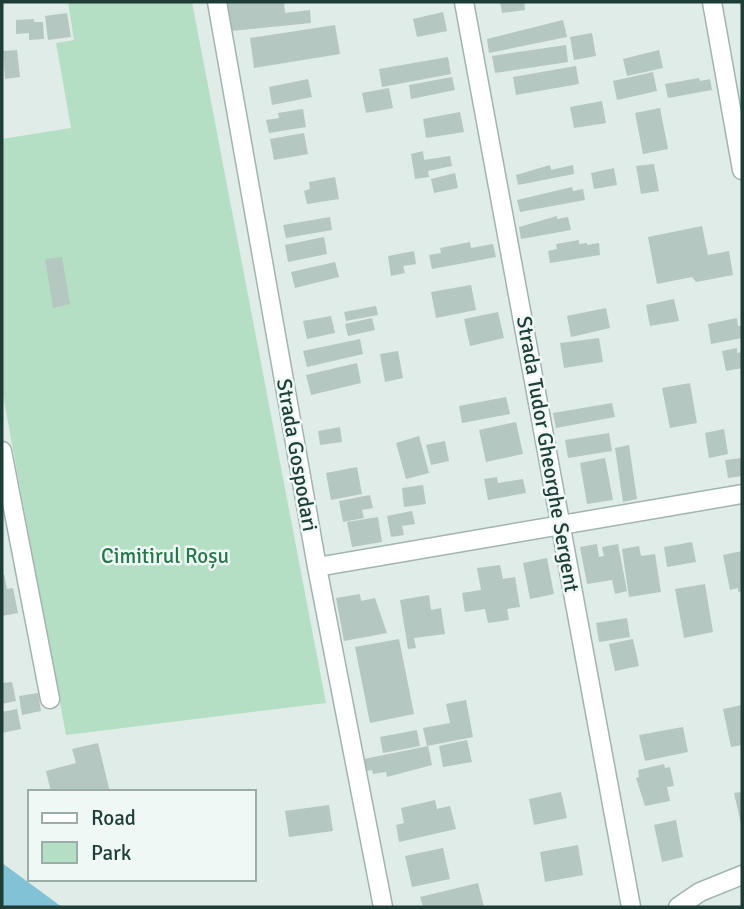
<svg xmlns="http://www.w3.org/2000/svg" width="744" height="909" font-family="Signika,sans-serif">
	<style>
		.green { fill: #b5dfc4 }
		.water { fill: #81c2d7 }
		.building { fill: #b4c7c0 }
		.lines { fill: none; stroke-linecap: round; stroke-linejoin: round }
		.minor-casing { stroke: #a1b4af; stroke-width: 21 }
		.minor { stroke: #fff; stroke-width: 18 }
		.labels { text-anchor: middle; stroke-width: 5; stroke-linejoin: round; paint-order: stroke }
		.street-label { font-size: 21px; fill: #1e3d37; stroke: #eff8f4 }
		.park-label { font-size: 21px; fill: #25784c; stroke: #eff8f4 }
	</style>
	<rect width="100%" height="100%" fill="#dfece7"/>
	<!-- green -->
	<path class="green" d="M68,2H192L326,703L66,735L2,390V139L71,128L56,43L74,40Z"/>
	<!-- water -->
	<path class="water" d="M2,863L62,907H2Z"/>
	<!-- building -->
	<path class="building" d="M227,2H284L285,13L310,10L311,23L231,31Z
		M500,2H524L525,10L502,13Z
		M443,12L447,31L417,37L413,19Z
		M67,13L71,37L48,40L45,16Z
		M34,19V22H43L44,39L29,40V33L16,34V20Z
		M563,20L567,37L489,53L487,39Z
		M335,25L340,54L254,68L250,38Z
		M592,33L596,56L574,60L570,37Z
		M566,45L568,62L495,73L492,56Z
		M17,50L20,77L5,79L3,51Z
		M659,50L663,68L627,76L623,59Z
		M448,57L451,74L382,87L379,69Z
		M576,66L579,84L516,95L513,77Z
		M653,72L657,91L617,100L613,81Z
		M452,77L455,90L411,99L409,85Z
		M699,78L700,81L710,79L712,90L668,98L665,84Z
		M308,79L312,97L272,105L269,87Z
		M389,88L393,108L366,113L362,93Z
		M602,101L606,123L574,128L570,107Z
		M660,108L668,149L643,154L635,113Z
		M303,109L306,127L269,133L266,120L279,118L278,113Z
		M460,112L464,132L426,138L423,119Z
		M304,133L308,154L274,160L270,139Z
		M423,151L424,160L450,156L452,166L428,171L429,177L415,179L411,154Z
		M654,164L659,191L641,194L636,166Z
		M550,165L551,170L573,165L574,174L518,185L516,175Z
		M614,168L617,185L594,189L591,173Z
		M455,173L458,188L434,193L431,179Z
		M335,177L339,199L307,204L304,191L310,189L309,182Z
		M572,187L573,191L583,189L585,200L520,212L517,200Z
		M557,216V219L568,217L571,230L521,239L519,227Z
		M330,217L332,230L286,238L283,225Z
		M702,226L708,255L729,251L733,275L696,282L692,277L657,284L648,237Z
		M324,237L327,254L288,262L285,245Z
		M579,240V244L587,243V245L599,243L600,255L550,263L548,251L557,249L556,244Z
		M470,242L471,248L493,244L496,257L432,269L429,255L441,253L440,248Z
		M414,251L416,264L403,266L405,273L391,276L388,256Z
		M62,257L70,304L53,308L45,259Z
		M335,262L339,277L295,288L291,272Z
		M471,285L476,310L436,318L431,292Z
		M674,299L679,321L650,326L646,305Z
		M376,306L378,315L346,321L344,312Z
		M606,308L610,328L571,337L567,316Z
		M498,312L504,338L470,346L464,319Z
		M331,316L335,333L307,339L303,321Z
		M372,318L375,330L348,336L345,324Z
		M737,318L738,326H742V338L711,344L708,324Z
		M599,338L603,362L564,368L560,343Z
		M360,339L363,354L307,367L303,351Z
		M737,348V353L742,352V368L726,371L722,351Z
		M398,351L403,378L385,382L380,354Z
		M357,363L361,383L311,395L306,375Z
		M690,383L697,423L670,428L662,388Z
		M506,397L510,414L462,423L459,406Z
		M612,403L615,417L556,428L553,413Z
		M516,422L523,454L486,462L479,430Z
		M340,427L342,442L320,445L318,431Z
		M724,429L728,454L709,458L705,433Z
		M609,433L612,451L568,458L565,440Z
		M419,436L429,473L406,479L396,443Z
		M445,441L449,461L431,465L426,445Z
		M629,445L637,499L623,502L615,448Z
		M605,458L613,500L587,504L580,463Z
		M742,458V476L728,478L725,460Z
		M357,467L362,494L331,500L326,473Z
		M497,477L498,483L523,479L526,493L488,500L484,479Z
		M423,485L426,504L404,507L402,488Z
		M370,495L373,508L362,510L364,518L343,522L339,501Z
		M412,511L415,524L402,526L404,535L391,537L387,516Z
		M378,517L382,542L352,547L347,522Z
		M692,542L696,562L667,567L664,547Z
		M597,544L599,557L604,556L602,547L618,544L627,591L615,594L612,580L587,584L580,547Z
		M639,546L641,556L655,554L661,592L629,597L622,549Z
		M742,551V591L738,592V588L730,590L723,555Z
		M547,558L554,594L530,599L523,563Z
		M500,565L503,579L515,577L520,607L507,609L509,620L488,623L485,609L465,612L462,593L481,590L477,568Z
		M4,574L7,589L13,588L18,613L2,616V575Z
		M705,584L713,632L684,638L675,589Z
		M360,594L361,601L375,598L387,633L344,641L336,598Z
		M429,595L431,610L441,608L445,634L414,638L416,648L408,649L400,600Z
		M627,618L630,637L599,642L596,623Z
		M399,639L414,714L370,723L355,647Z
		M633,639L639,666L615,671L609,644Z
		M12,682L16,701L2,704V683Z
		M38,693L41,711L22,715L19,696Z
		M466,700L473,737L427,746L423,728L450,723L446,704Z
		M742,705V745L731,747L723,709Z
		M17,709L21,729L2,733V712Z
		M683,727L688,752L645,761L639,735Z
		M417,730L420,746L383,753L380,737Z
		M467,740L472,762L443,767L439,746Z
		M98,743L110,792H51L46,771L76,763L72,749Z
		M428,746L432,765L387,777L386,772L373,774L372,770L367,771L364,759Z
		M664,764L665,768L670,767L674,786L667,787L670,801L645,806L636,778L639,777L638,770Z
		M561,792L567,818L534,825L529,799Z
		M742,792V824H741L734,793Z
		M435,800L437,809L450,806L456,829L399,842L396,825L404,823L401,808Z
		M329,805L333,831L289,837L285,811Z
		M676,820L683,857L662,862L654,825Z
		M578,845L583,875L545,882L540,852Z
		M443,848L450,879L412,887L405,856Z
		M478,883L484,907H423L420,897Z"/>
	<g class="lines">
		<defs>
			<path id="minor" d="M217,2L317,567L383,907
				M464,2L631,907
				M712,2L742,170
				M2,451L50,699
				M317,567L742,494
				M678,907L700,892L742,875"/>
		</defs>
		<!-- minor casing -->
		<use href="#minor" class="minor-casing"/>
		<!-- minor -->
		<use href="#minor" class="minor"/>
	</g>
	<g class="labels">
		<!-- street labels -->
		<g class="street-label">
			<text transform="translate(548 454) rotate(80)" y="7">Strada Tudor Gheorghe Sergent</text>
			<text transform="translate(297 455) rotate(80)" y="7">Strada Gospodari</text>
		</g>
		<!-- park labels -->
		<g class="park-label">
			<text x="165" y="563">Cimitirul Roșu</text>
		</g>
	</g>
	<!-- border -->
	<rect width="744" height="909" fill="none" stroke="#1e3d37" stroke-width="7"/>
	<!-- legend -->
	<rect x="28" y="790" width="228" height="91" fill="#eff8f4" stroke="#9bada8" stroke-width="2"/>
	<rect x="42" y="813" width="35" height="10" fill="#ffffff" stroke="#9bada8" stroke-width="2"/>
	<text x="91" y="825" font-size="21" fill="#1e3d37">Road</text>
	<rect x="42" y="842" width="35" height="21" fill="#b5dfc4" stroke="#9bada8" stroke-width="2"/>
	<text x="91" y="860" font-size="21" fill="#1e3d37">Park</text>
</svg>
